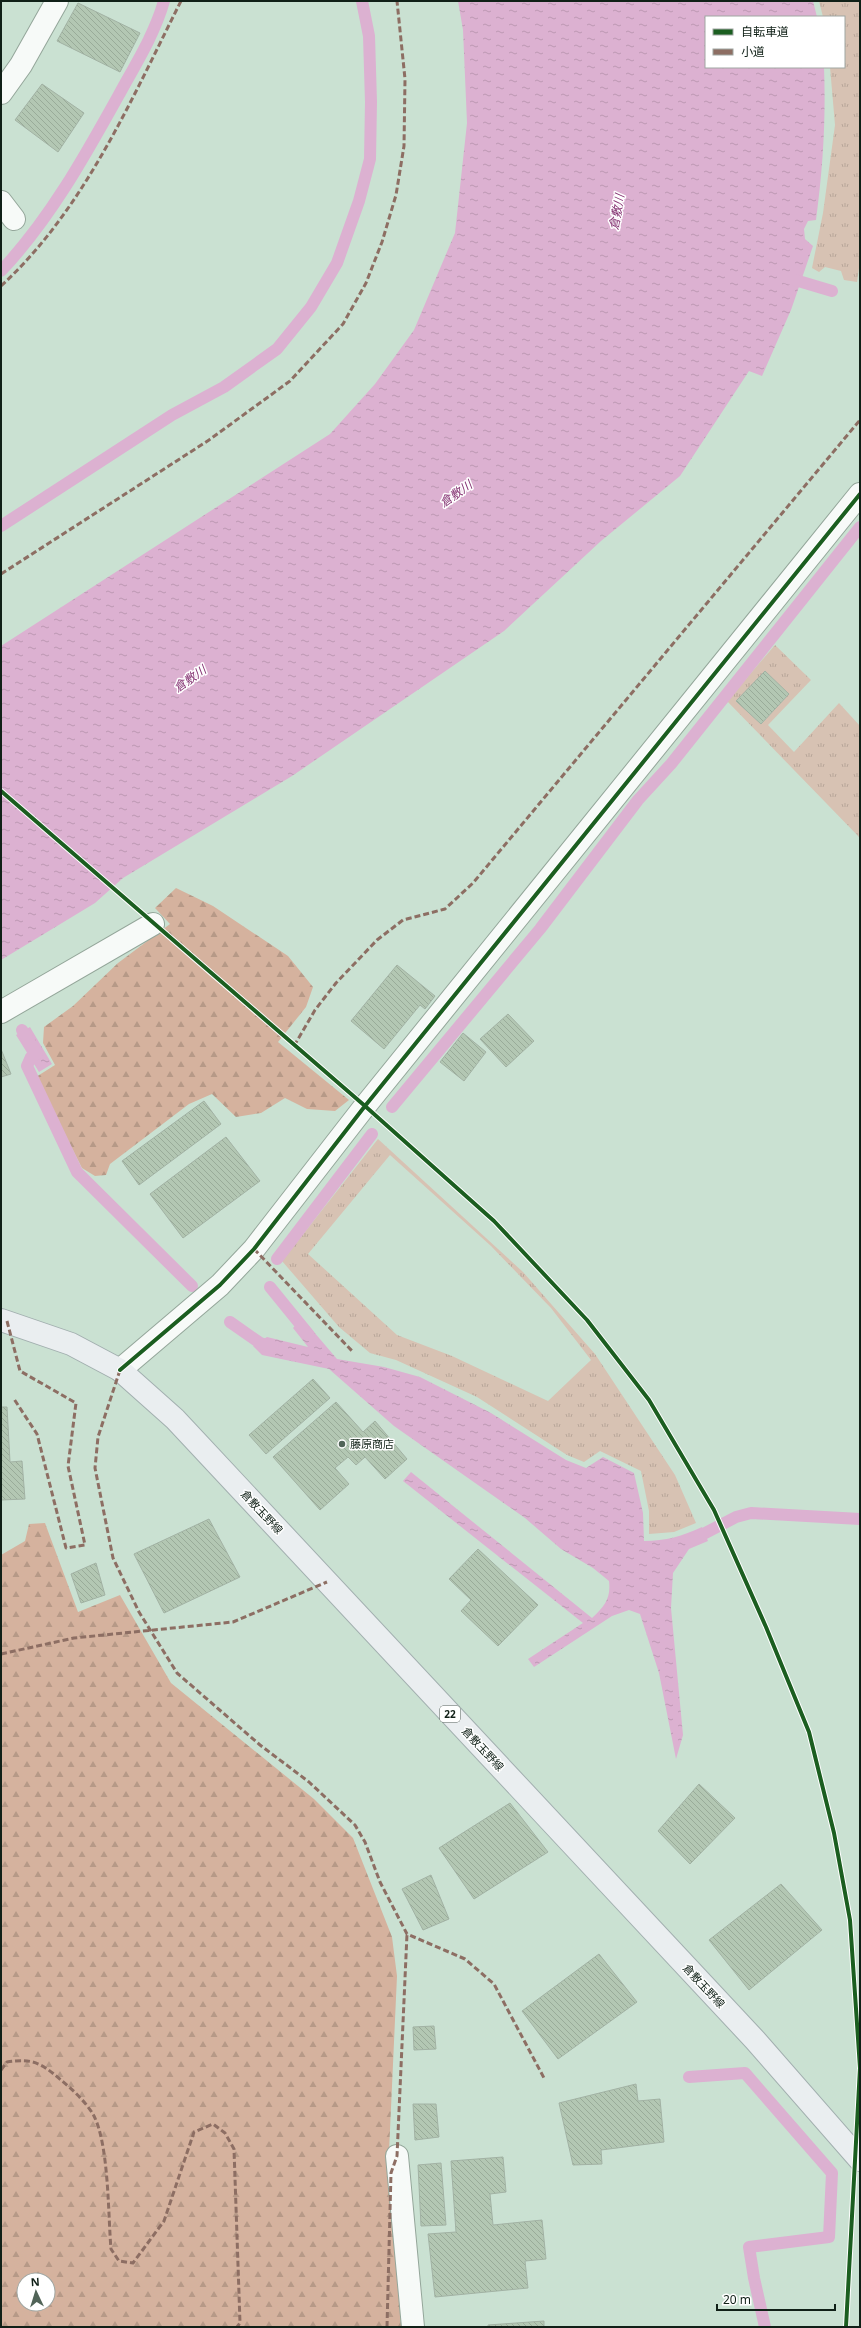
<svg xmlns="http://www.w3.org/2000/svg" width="861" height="2328" font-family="'Noto Sans','Noto Sans JP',sans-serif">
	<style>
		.grass { fill: url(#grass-tufts); fill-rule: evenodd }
		.forest { fill: url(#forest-firs); fill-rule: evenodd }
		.water { fill: url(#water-ripples) }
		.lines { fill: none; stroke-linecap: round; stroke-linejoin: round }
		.stream { stroke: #dcb1d1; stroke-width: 12 }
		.building { fill: url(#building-back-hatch); stroke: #a2b2a4 }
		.minor-casing { stroke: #94a69a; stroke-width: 24 }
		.primary-casing { stroke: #a2afaf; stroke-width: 24 }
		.minor { stroke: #f7faf8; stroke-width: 22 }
		.primary { stroke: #eaeef0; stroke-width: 22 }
		.quiet { stroke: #8d6e63; stroke-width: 3; stroke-dasharray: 6 3; stroke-linecap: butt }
		.cycleway-casing { stroke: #fff; stroke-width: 6 }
		.cycleway { stroke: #1b5e20; stroke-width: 4 }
		.poi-dot { fill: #516458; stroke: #fff; stroke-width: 1.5 }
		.labels { text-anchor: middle; stroke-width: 3; stroke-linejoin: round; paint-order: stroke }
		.shield { fill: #fff; stroke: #58635d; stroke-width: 1 }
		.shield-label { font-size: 10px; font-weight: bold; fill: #102017 }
		.poi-label { font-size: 11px; fill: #102017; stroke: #fff; text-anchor: start }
		.street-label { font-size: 11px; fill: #102017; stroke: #fff }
		.water-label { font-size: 12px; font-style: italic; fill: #853473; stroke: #fff }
	</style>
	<defs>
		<pattern id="grass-tufts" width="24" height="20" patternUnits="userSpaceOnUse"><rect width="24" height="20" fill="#d7c2b3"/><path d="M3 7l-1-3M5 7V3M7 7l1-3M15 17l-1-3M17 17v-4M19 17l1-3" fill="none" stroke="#b8a699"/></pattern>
		<pattern id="forest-firs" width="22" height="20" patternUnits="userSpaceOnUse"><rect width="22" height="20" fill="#d5b29e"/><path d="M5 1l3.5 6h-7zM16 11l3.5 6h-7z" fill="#b69987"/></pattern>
		<pattern id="water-ripples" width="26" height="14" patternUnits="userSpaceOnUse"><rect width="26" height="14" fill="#dcb1d1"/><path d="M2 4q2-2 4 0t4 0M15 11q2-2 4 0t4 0" fill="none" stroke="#bc98b3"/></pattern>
		<pattern id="building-back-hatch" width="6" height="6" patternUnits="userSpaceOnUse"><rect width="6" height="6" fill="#b3c7b3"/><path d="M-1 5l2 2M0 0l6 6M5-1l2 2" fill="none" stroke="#99ab99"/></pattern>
	</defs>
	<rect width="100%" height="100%" fill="#cae1d2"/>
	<!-- grass -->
	<path class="grass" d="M819,1H860V261L857,282L844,280L841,271L825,267L819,272L812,268L823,213L835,125L830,67H844V17H823Z
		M775,645L811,680L768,725L794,752L839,703L860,726V838L727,701ZM765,672L789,694L761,724L736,701Z
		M378,1139L523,1272L595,1354L675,1475L696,1523L674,1532L649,1534V1511L641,1471L600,1451L584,1462L567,1455L477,1397L396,1360L370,1353L339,1327L282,1261ZM390,1155L491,1246L551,1308L591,1360L548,1401L452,1356L397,1335L308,1254Z"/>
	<!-- forest -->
	<path class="forest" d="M176,888L213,906L288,956L313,987L306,1007L278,1042L349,1100L335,1111L307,1109L285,1098L261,1113L236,1117L212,1094L189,1104L110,1164L106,1175L95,1176L82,1168L36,1077L55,1065L43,1043L44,1027L73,1006L118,963L170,924L155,908Z
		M45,1523L78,1612L120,1595L171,1683L314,1799L353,1838L392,1937L397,1976L389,2152L401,2327H1V1555L25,1541L29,1524ZM24,2280H48V2304H24Z"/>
	<!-- water -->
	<path class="water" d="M458,1H813L817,17H706V67H824C826,119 823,168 816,220L808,221L804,229L805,239L813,246L791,310L762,376L749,371L680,476L601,541L504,631L292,776L123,878L95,903L1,960V646L330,434L375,384L414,330L455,233L467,123L463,30Z
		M30,1027L52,1064L39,1072L16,1035Z
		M302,1318L337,1359L384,1367L420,1377L491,1413L566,1460L586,1468L603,1457L634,1473L643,1513L644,1541C666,1541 682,1536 702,1527L708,1541L689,1549L673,1573L671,1608L683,1735L676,1759L659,1673L640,1614L629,1610L612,1616L534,1667L528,1659L583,1623L403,1481L411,1472L592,1618C605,1606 611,1598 609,1581L593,1568L561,1549L525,1518L394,1426L329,1369L262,1355L253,1346L267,1337L308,1347L293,1328Z"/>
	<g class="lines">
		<!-- stream -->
		<path class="stream" d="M1,271C51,218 86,154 121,91C137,62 155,33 164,1
			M785,277L832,291
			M1,526L172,415L224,387L277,349L311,307L337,263L359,201L370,159L371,102L369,36L362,1
			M22,1030L37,1054L31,1057L27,1066L77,1172L192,1286
			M392,1107L540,929L638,800L671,764L860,527
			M277,1259L372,1134
			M270,1287L309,1335
			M230,1322L260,1343L273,1347
			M690,1541L736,1517L751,1513L860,1519
			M689,2077L745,2073L832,2173L829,2237L749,2247L754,2278L765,2327"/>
	</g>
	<!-- building -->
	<path class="building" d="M78,3L140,33L120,72L57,41Z
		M42,84L84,113L58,152L15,120Z
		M765,671L789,694L761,724L736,701Z
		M397,965L435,996L425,1009L420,1005L384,1049L351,1021Z
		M508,1014L534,1041L506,1067L480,1039Z
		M463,1033L486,1052L464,1081L440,1062Z
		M1,1049L11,1074L1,1077Z
		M204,1101L221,1124L139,1185L122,1161Z
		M226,1137L260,1181L183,1238L150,1194Z
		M313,1379L330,1398L266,1454L249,1435Z
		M336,1402L363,1432L375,1421L407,1459L385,1479L365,1457L356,1465L348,1457L335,1468L349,1484L320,1510L273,1457Z
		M1,1407H7L10,1462L22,1461L25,1499L1,1500Z
		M209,1519L240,1577L164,1613L134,1554Z
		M478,1549L538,1605L498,1646L461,1611L471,1600L449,1579Z
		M96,1563L105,1595L81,1603L71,1574Z
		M699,1784L735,1818L690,1864L658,1831Z
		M510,1803L548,1852L474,1899L439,1848Z
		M431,1875L449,1919L423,1930L402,1889Z
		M781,1884L822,1930L749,1990L709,1940Z
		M599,1954L637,2002L558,2059L522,2011Z
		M434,2026L436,2049L414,2050L413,2027Z
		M636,2084L638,2101L660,2099L664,2142L601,2150L602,2164L573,2165L559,2103Z
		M413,2104H436L439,2137L415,2140Z
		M503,2157L506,2192L490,2194L493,2225L542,2220L546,2259L525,2261L528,2288L435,2297L428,2234L456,2232L451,2161Z
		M441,2163L446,2225L421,2226L418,2165Z
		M544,2321V2327H488V2325Z"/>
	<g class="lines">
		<defs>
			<path id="minor" d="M1,93L21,65L57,1
				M1,202L14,219
				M1,1012L153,924
				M120,1370L220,1285L254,1249L365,1106L860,494
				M397,2156L413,2327"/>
			<path id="primary" d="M1,1320L71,1344L120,1370L175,1419L755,2040L860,2160"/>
		</defs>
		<!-- minor casing -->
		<use href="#minor" class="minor-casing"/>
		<!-- primary casing -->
		<use href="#primary" class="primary-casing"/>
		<!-- minor -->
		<use href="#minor" class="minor"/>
		<!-- primary -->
		<use href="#primary" class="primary"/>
		<!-- quiet -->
		<path class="quiet" d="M1,286C84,210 131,100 181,1
			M1,574L209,440L290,381L343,324L366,283L382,242L396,195L404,146L405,79L397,1
			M294,1046L315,1010L336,983L377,940L403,920L445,909L473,883L860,420
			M254,1249L353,1352
			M7,1321L20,1371L76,1403L68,1466L85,1545L66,1548L37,1434L14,1399
			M120,1370L98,1437L95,1468L113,1558L139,1612L177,1673L260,1745L309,1782L355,1825L365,1842L380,1882L407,1934L465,1959L494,1984L544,2078
			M1,1654L74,1638L233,1622L327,1582
			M1,2070L7,2062C33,2058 41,2063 61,2080C72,2089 87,2103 94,2116C109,2146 108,2214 111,2249L119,2261L133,2263L164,2221L194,2132L213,2124L225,2133L234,2149L240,2323L237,2327
			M387,2327L391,2173L397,2156L407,1934"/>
		<defs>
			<path id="cycleway" d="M1,791L365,1106L494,1221L587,1320L649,1400L714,1510L766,1627L809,1732L834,1833L850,1920L860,2068L846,2327
				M120,1370L220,1285L254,1249L365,1106L860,494"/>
		</defs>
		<!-- cycleway casing -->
		<use href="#cycleway" class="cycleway-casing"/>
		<!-- cycleway -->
		<use href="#cycleway" class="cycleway"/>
	</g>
	<!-- markers -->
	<circle class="poi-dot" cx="342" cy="1444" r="4"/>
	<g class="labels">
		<!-- shield labels -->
		<rect class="shield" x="440" y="1706" width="20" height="16" rx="3"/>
		<g class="shield-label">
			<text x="450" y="1718">22</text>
		</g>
		<!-- poi labels -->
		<g class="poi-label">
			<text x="350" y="1448">藤原商店</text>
		</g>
		<!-- street labels -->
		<g class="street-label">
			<text transform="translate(262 1512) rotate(47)" y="4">倉敷玉野線</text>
			<text transform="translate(483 1749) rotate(47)" y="4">倉敷玉野線</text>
			<text transform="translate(704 1986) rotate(47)" y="4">倉敷玉野線</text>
		</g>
		<!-- water labels -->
		<g class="water-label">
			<text transform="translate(617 212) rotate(-80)" y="4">倉敷川</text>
			<text transform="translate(456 494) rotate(-35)" y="4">倉敷川</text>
			<text transform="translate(190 679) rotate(-35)" y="4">倉敷川</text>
		</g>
	</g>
	<!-- border -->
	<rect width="861" height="2328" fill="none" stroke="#102017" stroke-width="4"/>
	<!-- legend -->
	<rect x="705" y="16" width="140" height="52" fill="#ffffff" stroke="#9fa6a2"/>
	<rect x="713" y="29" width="20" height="6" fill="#1b5e20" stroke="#9fa6a2"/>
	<text x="741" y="36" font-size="12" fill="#102017">自転車道</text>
	<rect x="713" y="49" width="20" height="6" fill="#8d6e63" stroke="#9fa6a2"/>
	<text x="741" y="56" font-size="12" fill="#102017">小道</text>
	<!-- north arrow -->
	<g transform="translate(36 2292) rotate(356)"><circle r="19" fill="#ffffff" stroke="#9fa6a2"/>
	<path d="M0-3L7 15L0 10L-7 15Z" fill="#516458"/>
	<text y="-6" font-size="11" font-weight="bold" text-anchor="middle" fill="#102017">N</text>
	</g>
	<!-- scale -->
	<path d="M717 2304v6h118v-6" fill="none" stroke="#102017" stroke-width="2"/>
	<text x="723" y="2304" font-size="12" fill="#102017" stroke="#ffffff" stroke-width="3" paint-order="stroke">20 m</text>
</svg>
